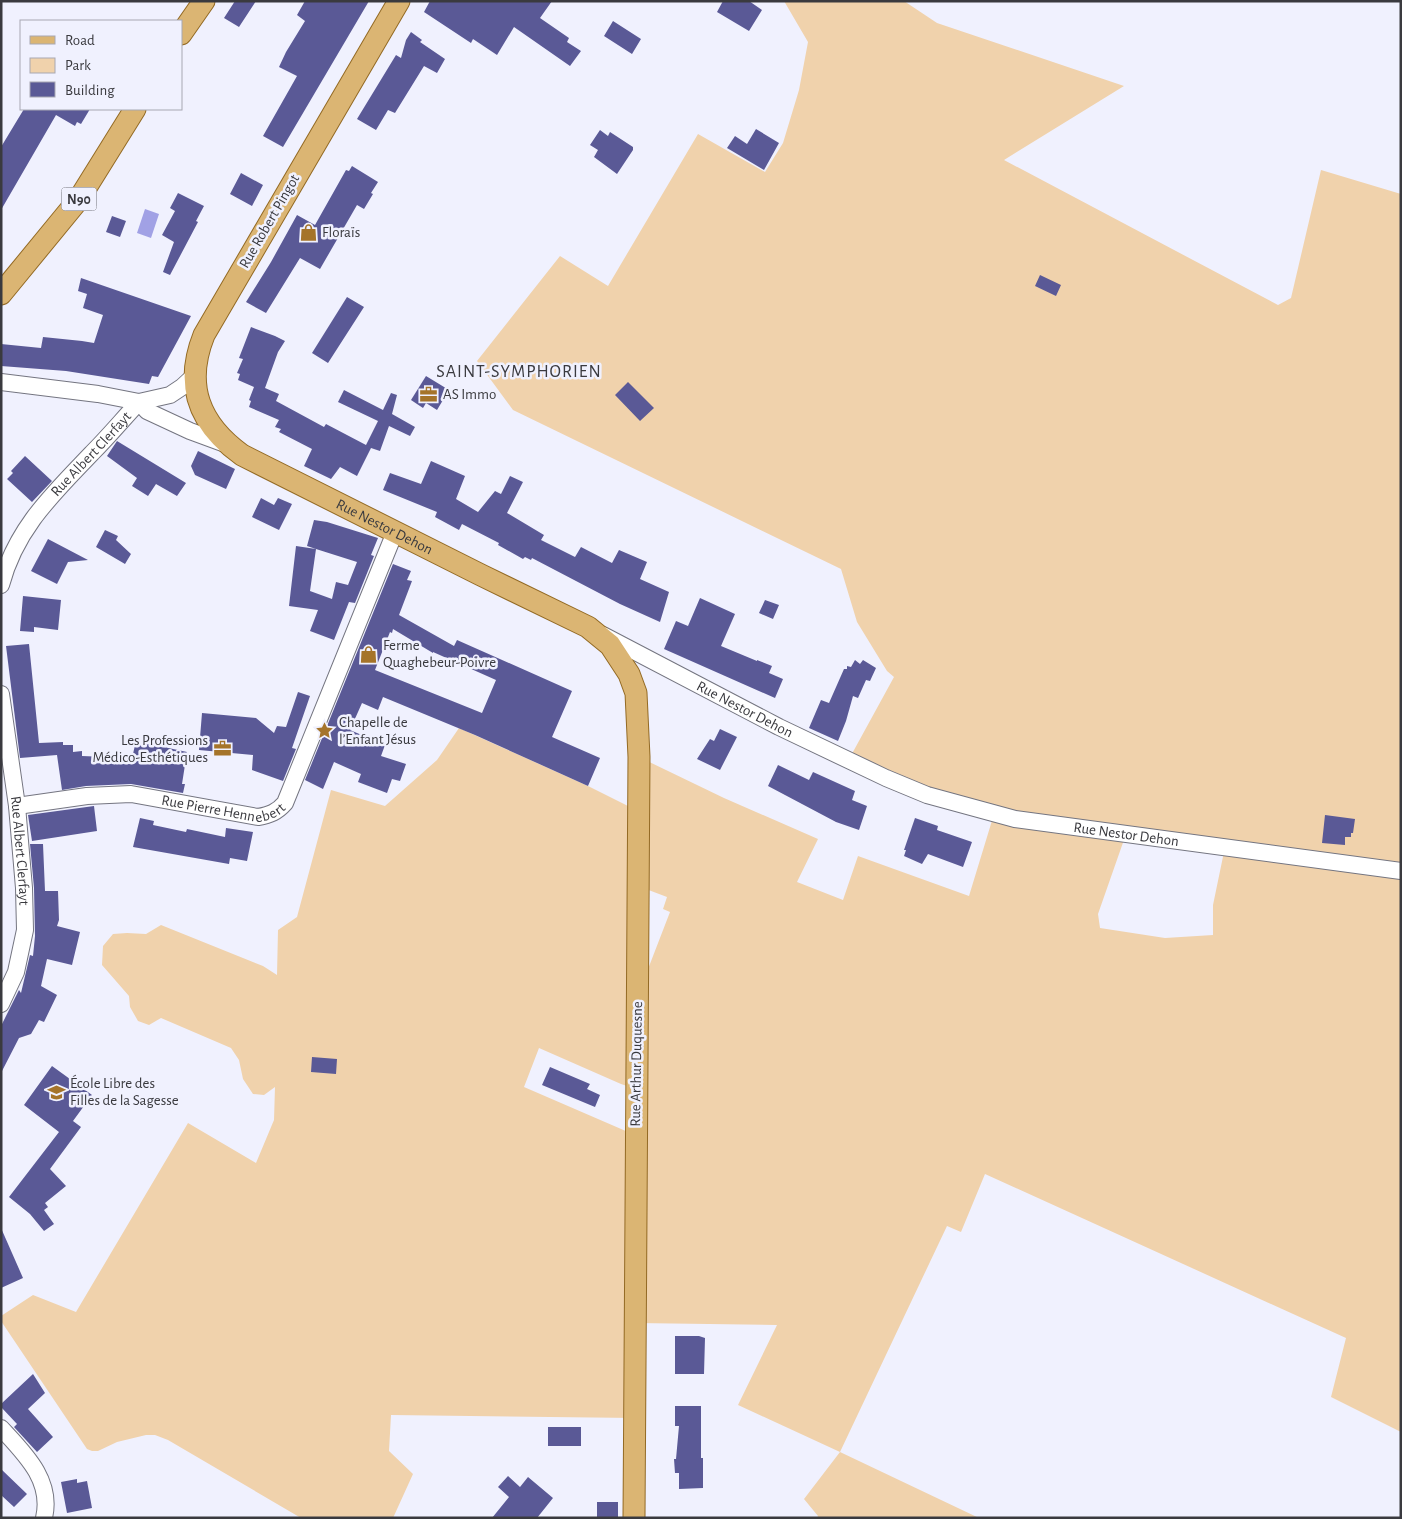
<svg xmlns="http://www.w3.org/2000/svg" width="1402" height="1519" font-family="'Alegreya Sans',sans-serif">
	<style>
		.green { fill: #f0d2ac; fill-rule: evenodd }
		.water { fill: #a1a1e5 }
		.building { fill: #5a5996; fill-rule: evenodd }
		.lines { fill: none; stroke-linecap: round; stroke-linejoin: round }
		.minor-casing { stroke: #747580; stroke-width: 18 }
		.major-casing { stroke: #936a24; stroke-width: 23 }
		.minor { stroke: #fff; stroke-width: 16 }
		.major { stroke: #dbb573; stroke-width: 21 }
		.labels { text-anchor: middle; stroke-width: 5; stroke-linejoin: round; paint-order: stroke }
		.shield { fill: #f0f1fe; stroke: #717178; stroke-width: 1 }
		.shield-label { font-size: 14px; font-weight: bold; fill: #3a3a3f }
		.street-label { font-size: 15px; fill: #3a3a3f; stroke: #f0f1fe }
		.poi-label { font-size: 15px; fill: #3a3a3f; stroke: #f0f1fe; text-anchor: start }
		.quarter-label { font-size: 18px; letter-spacing: 1px; fill: #3a3a3f; stroke: #f0f1fe }
	</style>
	<rect width="100%" height="100%" fill="#f0f1fe"/>
	<!-- green -->
	<path class="green" d="M784,1H904L937,23L1124,86L1004,160L1278,305L1291,298L1321,170L1401,194V1432L1331,1397L1346,1338L985,1174L961,1232L947,1226L840,1452L979,1518H817L818,1516L804,1499L840,1452L738,1405L777,1325L635,1323V1418L391,1415L389,1451L413,1474L393,1518H301L168,1440L155,1435H146L117,1442L98,1451H92L87,1449L1,1321V1316L33,1295L76,1312L188,1123L256,1163L274,1120L275,1087L264,1095L253,1094L243,1079L239,1060L231,1048L161,1018L149,1025L138,1021L130,1007L129,996L102,965L103,946L113,934L127,933L146,934L161,925L263,966L277,975L278,930L297,917L331,790L385,806L437,760L459,728L588,786L638,811L639,757L724,798L818,839L797,882L843,900L858,856L969,896L994,814L848,761L894,677L887,671L857,622L841,569L513,410L477,361L560,256L608,286L698,134L765,172L783,143L799,90L808,42ZM1126,834L1225,847L1213,905V935L1165,938L1100,928L1098,914ZM638,886L667,897L663,909L670,912L643,982ZM539,1048L621,1084L636,1089L635,1135L524,1087Z"/>
	<!-- water -->
	<path class="water" d="M145,209L159,214L151,238L137,233Z"/>
	<!-- building -->
	<path class="building" d="M235,1H256L239,27L224,18Z
		M305,1H369L283,147L263,136L297,76L279,67L286,52L305,21L297,15Z
		M430,1H552L540,18L569,38L567,42L581,51L570,66L514,27L497,55L473,39L471,43L424,12Z
		M723,1H749L762,10L749,31L717,12Z
		M613,21L641,39L632,54L604,36Z
		M411,32L422,40L420,42L445,59L437,73L424,66L395,113L388,110L376,130L357,119L396,55L401,58L406,40Z
		M24,109H90L81,124L77,122L75,126L56,115L1,210V147Z
		M756,129L779,143L764,170L727,148L735,136L747,144Z
		M600,130L608,136L610,132L633,147V150L617,174L594,157L598,150L590,145Z
		M352,166L378,182L371,193L373,194L364,209L357,205L320,269L300,258L266,313L246,302L271,262L297,215L315,225L346,170L349,171Z
		M241,173L263,185L252,206L230,194Z
		M178,193L204,206L196,221L198,222L170,275L163,272L174,242L162,235L175,211L170,208Z
		M112,216L126,221L120,237L106,232Z
		M1040,275L1061,285L1056,296L1035,286Z
		M81,278L191,316L158,377L152,376L149,384L66,371L1,366V344L41,348L43,337L82,341L94,343L103,315L83,308L87,294L78,291Z
		M347,297L364,307L328,363L312,353Z
		M251,327L275,336L285,341L278,352L265,388L279,394L276,401L324,427L326,424L366,445L378,421L338,402L344,390L383,410L391,393L397,395L392,414L415,427L410,436L389,426L380,451L371,448L357,476L340,467L331,479L304,466L312,449L279,432L281,429L275,427L279,420L249,407L251,401L249,400L254,387L238,380L240,374L237,373L243,359L239,358Z
		M426,376L449,390L437,410L426,403L423,408L411,400Z
		M628,382L654,408L640,421L615,395Z
		M117,441L186,483L177,496L156,484L148,496L132,486L137,478L107,456Z
		M198,451L235,469L226,489L195,475L191,466Z
		M25,456L52,481L32,502L7,479L13,473L11,471Z
		M431,461L465,476L456,499L478,512L495,491L501,494L510,476L523,482L507,513L544,535L541,540L575,557L581,547L612,563L619,550L647,562L640,579L669,592L660,622L620,604L532,558L531,560L525,557L523,559L498,545L499,543L462,524L459,530L435,517L437,512L383,490L390,473L421,484Z
		M261,498L274,505L278,498L292,504L279,530L252,517Z
		M314,520L327,522L378,538L371,555L374,556L355,603L349,602L334,640L310,631L318,610L289,606L296,546L316,549L307,546ZM316,549L357,562L348,585L336,582L332,599L310,591Z
		M105,530L118,536L116,540L131,554L125,564L96,547Z
		M48,539L88,560L68,562L57,584L31,571Z
		M393,564L411,571L407,580L412,581L399,615L454,646L457,640L572,691L552,737L600,758L588,786L475,735L383,697L378,710L362,703L350,730L385,745L381,756L406,764L400,781L392,779L387,793L358,782L361,774L334,762L323,789L305,780ZM393,629L433,653V652L496,680L482,713L375,670L390,632L392,633Z
		M23,596L61,600L58,630L34,627V632L20,631Z
		M700,598L735,614L721,646L757,661V660L772,666L769,673L783,679L775,698L664,649L676,621L688,626Z
		M765,600L779,605L773,619L759,613Z
		M29,644L39,743L63,742V745H73V752L82,751V756L132,758L136,741L187,752L182,784H185L183,793L131,784L86,786L62,790L57,755L20,758L6,646Z
		M855,660L860,664L863,660L876,668L870,681L866,680L858,698L853,696L846,721L838,741L809,728L821,700L829,703L844,669H847V666L851,667Z
		M298,692L310,696L292,748L296,749L283,781L252,770L253,755L199,750L202,713L256,718L274,733L277,726L286,727Z
		M720,729L737,737L720,770L697,759L710,739L714,741Z
		M778,765L809,780L813,772L855,791L852,800L867,806L859,830L836,822L768,786Z
		M94,806L97,831L32,841L28,815Z
		M1325,815L1355,819L1353,833H1351V837H1345V845L1322,843Z
		M140,818L154,821L153,825L186,832L187,829L225,837L226,828L253,832L247,861L230,858L229,864L133,847Z
		M915,818L938,826L937,830L972,842L963,867L928,854L922,864L904,856L906,850H904Z
		M30,844H43L45,891H58L59,920L57,926L80,932L72,965L47,959L41,986L57,995L44,1022L39,1020L31,1034L19,1038L1,1073V1026L19,990L21,993L30,955L33,956L35,936L34,888Z
		M312,1057L337,1059L336,1074L311,1072Z
		M52,1066L92,1095L73,1121L81,1127L50,1169L66,1186L45,1203L48,1207L44,1210L54,1224L44,1231L30,1214L9,1197L59,1132L24,1105Z
		M550,1067L590,1084L587,1089L600,1095L595,1107L542,1085Z
		M1,1228L23,1278L1,1288Z
		M675,1336H699L705,1338L704,1374H675Z
		M33,1374L45,1393L28,1409L53,1437L37,1452L14,1427L17,1424L1,1407V1404Z
		M675,1406H701V1458H703V1488L679,1489V1473H675L674,1459H676L679,1426H675Z
		M548,1427H581V1446H548Z
		M1,1469L27,1494L14,1507L1,1495Z
		M508,1476L520,1487L528,1477L553,1498L537,1518H492L509,1497L498,1487Z
		M77,1479V1483L87,1481L92,1508L67,1513L61,1482Z
		M597,1502H618V1518H597Z"/>
	<g class="lines">
		<defs>
			<g id="minor">
				<path d="M1,382L98,394L139,402L170,395L182,387L195,375"/>
				<path d="M139,402L147,411L190,431L228,445"/>
				<path id="s1" d="M1,585C16,528 53,494 92,453C108,437 123,419 139,402"/>
				<path id="s2" d="M603,635L779,727L886,778L927,795L1015,819L1401,871"/>
				<path id="s3" d="M1,694L17,806L24,888L25,930L16,972L1,1004"/>
				<path id="s4" d="M17,806L87,796L131,794L258,817C270,815 277,812 285,803L395,532"/>
				<path d="M1,1428C24,1453 53,1480 44,1518"/>
			</g>
			<g id="major">
				<path id="s5" d="M399,1L204,335C184,385 199,424 242,455L481,575L588,627L610,645L629,674L636,693L639,757L634,1518"/>
				<path d="M181,34L204,1"/>
				<path d="M1,294L79,199L135,109"/>
			</g>
		</defs>
		<!-- minor casing -->
		<use href="#minor" class="minor-casing"/>
		<!-- major casing -->
		<use href="#major" class="major-casing"/>
		<!-- minor -->
		<use href="#minor" class="minor"/>
		<!-- major -->
		<use href="#major" class="major"/>
	</g>
	<!-- icons -->
	<defs>
		<symbol id="shop-bare" viewBox="-9 -9 18 18"><path d="M-5-2.5h2.3a2.7 3.5 0 0 1 5.4 0H5L5.5 6h-11ZM-1.5-2.5h3a1.5 2.3 0 0 0-3 0Z" fill="#a5742a" stroke="#f0f1fe" stroke-width="2.5" paint-order="stroke"/></symbol>
		<symbol id="office-bare" viewBox="-9 -9 18 18"><path d="M-6-3h4V-5.5h4V-3h4V5H-6ZM-1-4.5V-3h2v-1.5ZM-6 0V1H6V0Z" fill="#a5742a" stroke="#f0f1fe" stroke-width="2.5" paint-order="stroke"/></symbol>
		<symbol id="sight-bare" viewBox="-9 -9 18 18"><path d="M0-6L1.8-2.2L6-1.7L2.9 1.2L3.7 5.4L0 3.3L-3.7 5.4L-2.9 1.2L-6-1.7L-1.8-2.2Z" fill="#a5742a" stroke="#f0f1fe" stroke-width="2.5" paint-order="stroke"/></symbol>
		<symbol id="school-bare" viewBox="-9 -9 18 18"><path d="M0-5L7-2L0 1L-7-2ZM-4 1L0 2.5L4 1V4Q0 6-4 4Z" fill="#a5742a" stroke="#f0f1fe" stroke-width="2.5" paint-order="stroke"/></symbol>
	</defs>
	<g fill-rule="evenodd">
		<use href="#shop-bare" x="296" y="220" width="25" height="25"/>
		<use href="#office-bare" x="416" y="382" width="25" height="25"/>
		<use href="#shop-bare" x="356" y="642" width="25" height="25"/>
		<use href="#sight-bare" x="312" y="718" width="25" height="25"/>
		<use href="#office-bare" x="210" y="736" width="25" height="25"/>
		<use href="#school-bare" x="44" y="1080" width="25" height="25"/>
	</g>
	<g class="labels">
		<!-- shield labels -->
		<rect class="shield" x="61.5" y="187.5" width="35" height="23" rx="4"/>
		<g class="shield-label">
			<text x="79" y="204">N90</text>
		</g>
		<!-- street labels -->
		<g class="street-label">
			<text transform="translate(269 221) rotate(-60)" y="5">Rue Robert Pingot</text>
			<text dy="5" stroke="none"><textPath href="#s1" startOffset="161">Rue Albert Clerfayt</textPath></text>
			<text dy="5" stroke="none"><textPath href="#s5" startOffset="684">Rue Nestor Dehon</textPath></text>
			<text dy="5" stroke="none"><textPath href="#s2" startOffset="160">Rue Nestor Dehon</textPath></text>
			<text dy="5" stroke="none"><textPath href="#s4" startOffset="209">Rue Pierre Hennebert</textPath></text>
			<text dy="5" stroke="none"><textPath href="#s2" startOffset="565">Rue Nestor Dehon</textPath></text>
			<text dy="5" stroke="none"><textPath href="#s3" startOffset="158">Rue Albert Clerfayt</textPath></text>
			<text transform="translate(636 1064) rotate(-89)" y="5">Rue Arthur Duquesne</text>
		</g>
		<!-- poi labels -->
		<g class="poi-label">
			<text x="322" y="237">Floraïs</text>
			<text x="443" y="399">AS Immo</text>
			<text x="383" y="650">Ferme<tspan x="383" dy="17">Quaghebeur-Poivre</tspan></text>
			<text x="339" y="727">Chapelle de<tspan x="339" dy="17">l’Enfant Jésus</tspan></text>
			<text x="208" y="745" text-anchor="end">Les Professions<tspan x="208" dy="17">Médico-Esthétiques</tspan></text>
			<text x="70" y="1088">École Libre des<tspan x="70" dy="17">Filles de la Sagesse</tspan></text>
		</g>
		<!-- quarter labels -->
		<g class="quarter-label">
			<text x="519" y="377">SAINT-SYMPHORIEN</text>
		</g>
	</g>
	<!-- border -->
	<rect width="1402" height="1519" fill="none" stroke="#3a3a3f" stroke-width="5"/>
	<!-- legend -->
	<rect x="20" y="20" width="162" height="90" fill="#f0f1fe" stroke="#a7a8b2"/>
	<rect x="30" y="36" width="25" height="8" fill="#dbb573" stroke="#a7a8b2"/>
	<text x="65" y="45" font-size="15" fill="#3a3a3f">Road</text>
	<rect x="30" y="58" width="25" height="15" fill="#f0d2ac" stroke="#a7a8b2"/>
	<text x="65" y="70" font-size="15" fill="#3a3a3f">Park</text>
	<rect x="30" y="82" width="25" height="15" fill="#5a5996" stroke="#a7a8b2"/>
	<text x="65" y="95" font-size="15" fill="#3a3a3f">Building</text>
</svg>
